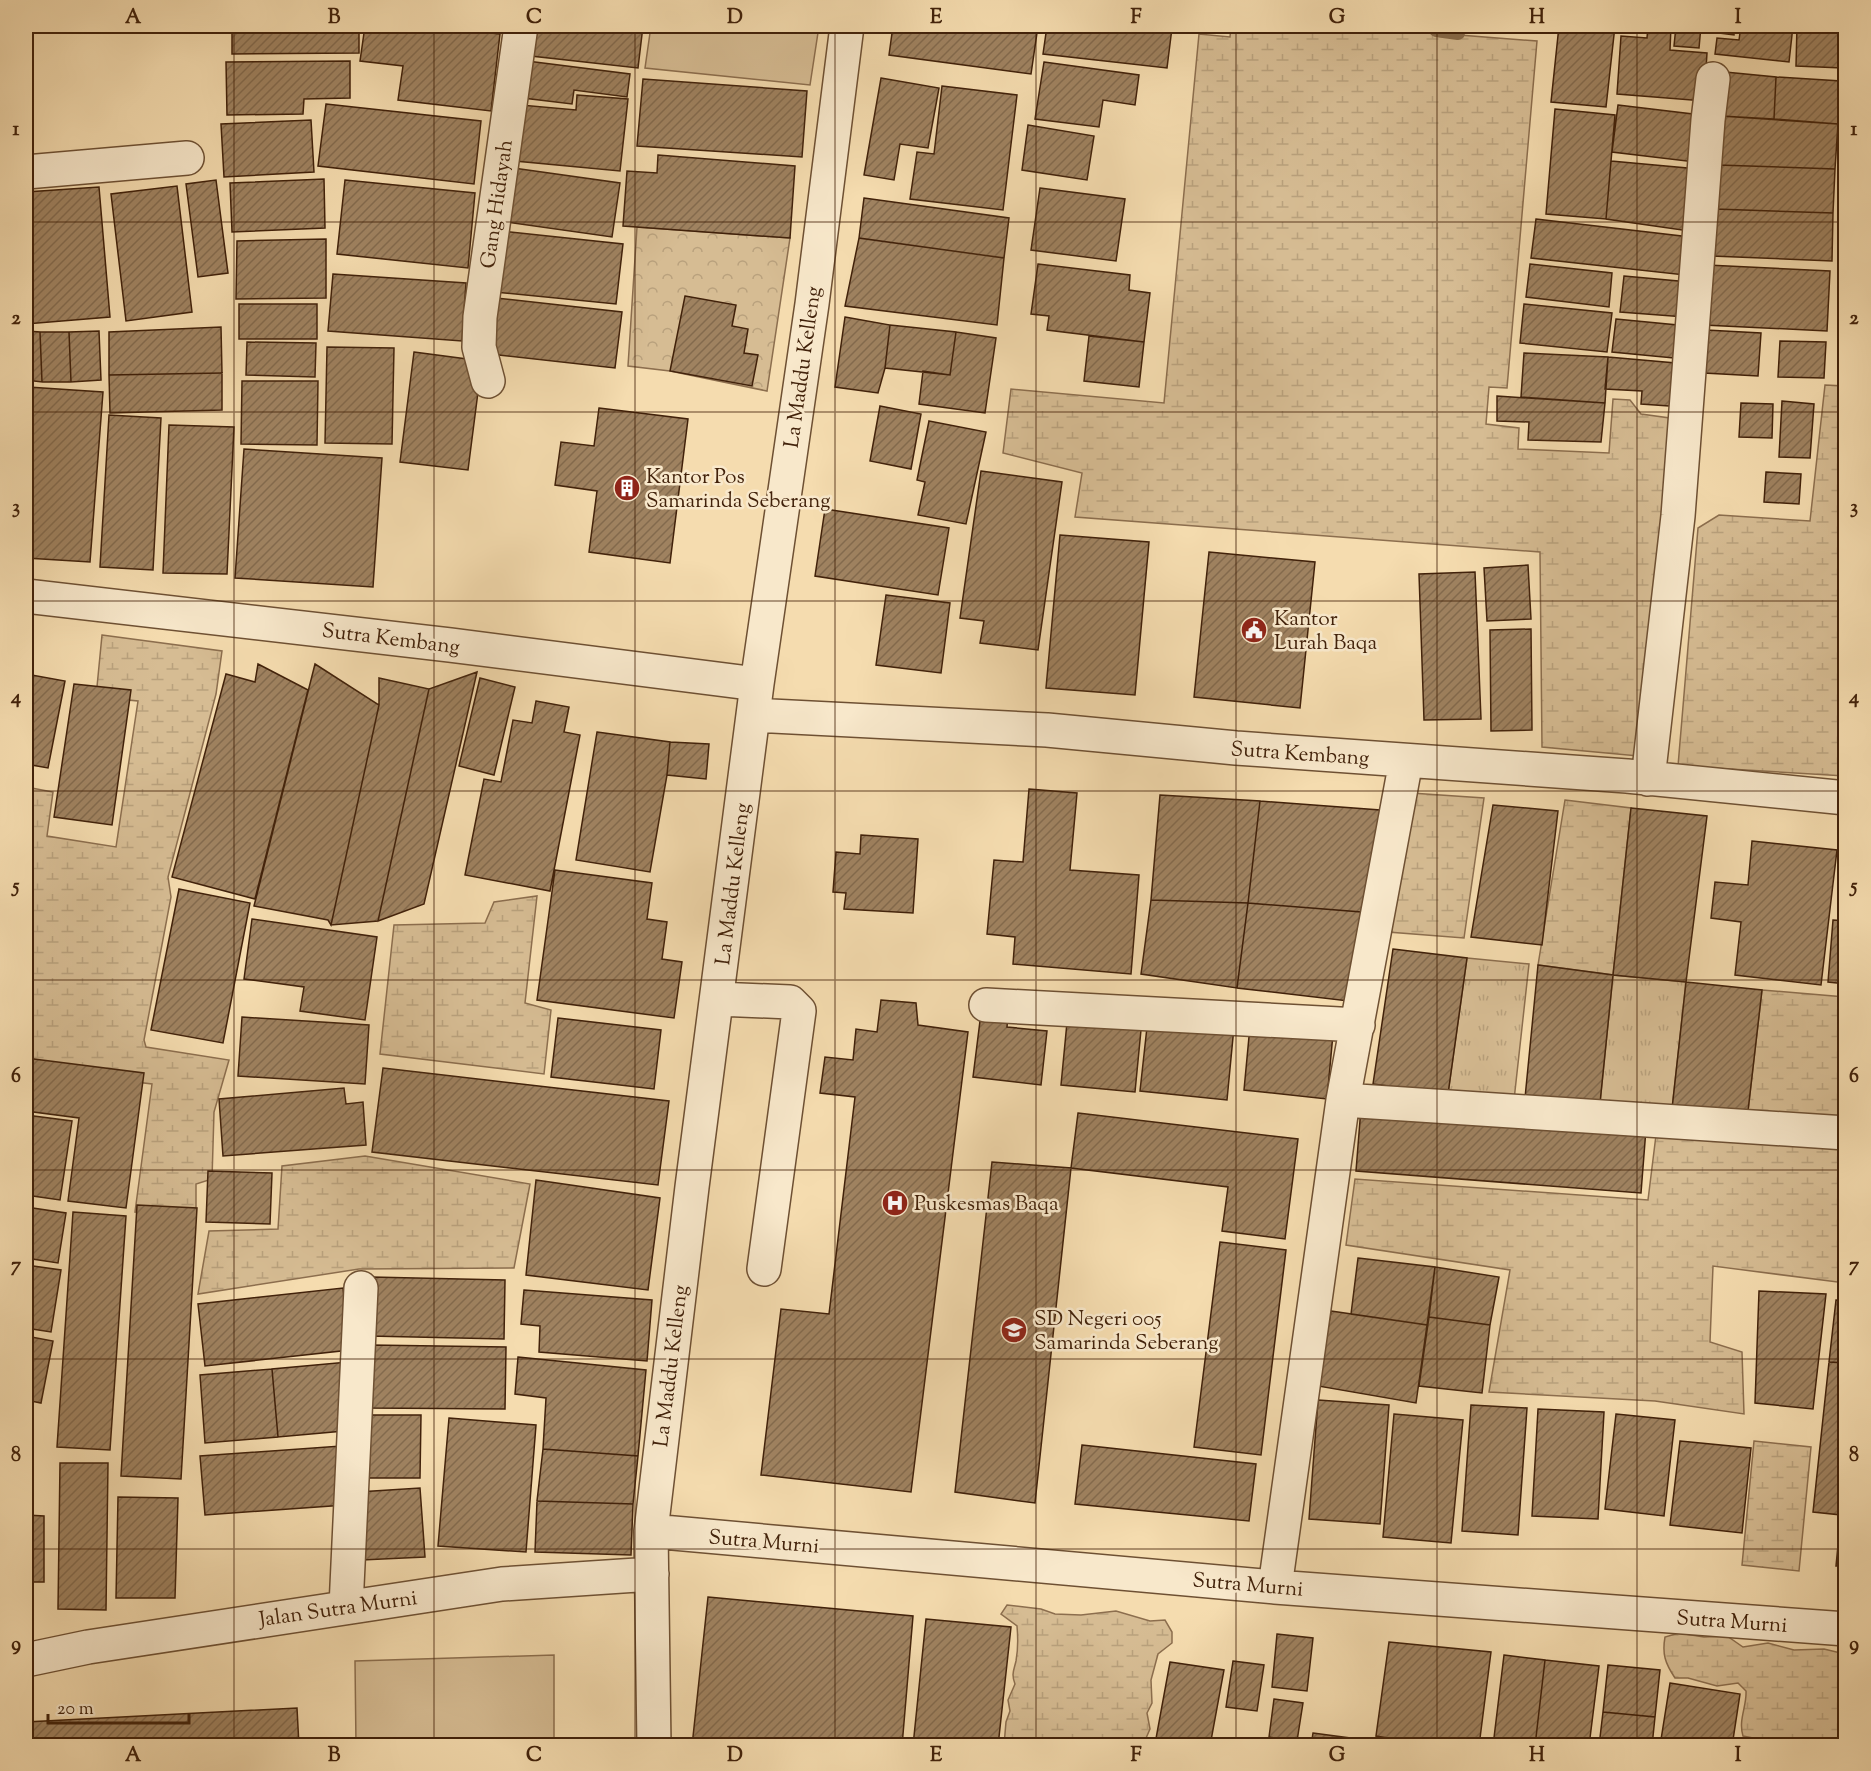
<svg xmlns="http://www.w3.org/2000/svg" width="1871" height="1771" font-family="'Sorts Mill Goudy',serif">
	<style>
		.grass { fill: url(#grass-tufts); stroke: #8c6e4e; stroke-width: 1.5 }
		.wetland { fill: url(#wetland-marsh); stroke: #8c6e4e; stroke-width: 1.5 }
		.park { fill: url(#park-crowns); stroke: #8c6e4e; stroke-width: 1.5 }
		.pitch { fill: #d6bc93; stroke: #8c6e4e; stroke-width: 1.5 }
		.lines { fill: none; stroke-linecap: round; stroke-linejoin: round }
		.stream { stroke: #886b4b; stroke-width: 14 }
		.building { fill: url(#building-hatch); stroke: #41210a; stroke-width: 1.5 }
		.minor-casing { stroke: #6e5033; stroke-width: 36 }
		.minor { stroke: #f8e8cb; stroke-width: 33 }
		.grid { fill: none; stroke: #41210a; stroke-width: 1.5; stroke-opacity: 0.55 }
		.labels { text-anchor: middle; stroke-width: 5; stroke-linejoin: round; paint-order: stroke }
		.street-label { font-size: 21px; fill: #41210a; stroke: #f8e8cb }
		.poi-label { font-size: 21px; fill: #41210a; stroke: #f8e8cb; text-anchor: start }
		.neatline { fill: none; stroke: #41210a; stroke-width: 2 }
		.grid-label { font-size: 20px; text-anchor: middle; font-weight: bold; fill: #41210a }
	</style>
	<defs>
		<pattern id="grass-tufts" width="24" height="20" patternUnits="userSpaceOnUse" patternTransform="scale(1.5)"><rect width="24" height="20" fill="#d6bc93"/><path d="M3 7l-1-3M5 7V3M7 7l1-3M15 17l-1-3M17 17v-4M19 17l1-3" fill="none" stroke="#b9a17d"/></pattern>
		<pattern id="wetland-marsh" width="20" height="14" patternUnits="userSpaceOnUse" patternTransform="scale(1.5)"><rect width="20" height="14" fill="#d6bc93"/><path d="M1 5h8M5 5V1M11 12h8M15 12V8" fill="none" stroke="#b9a17d"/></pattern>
		<pattern id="park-crowns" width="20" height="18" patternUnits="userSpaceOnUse" patternTransform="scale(1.5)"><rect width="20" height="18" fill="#d6bc93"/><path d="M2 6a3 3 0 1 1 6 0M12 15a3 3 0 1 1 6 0" fill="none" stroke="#b9a17d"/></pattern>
		<pattern id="building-hatch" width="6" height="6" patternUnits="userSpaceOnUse" patternTransform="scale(1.5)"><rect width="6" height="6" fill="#9f8260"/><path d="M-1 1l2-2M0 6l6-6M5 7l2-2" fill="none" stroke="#836a4d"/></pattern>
	</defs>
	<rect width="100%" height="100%" fill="#f5dcaf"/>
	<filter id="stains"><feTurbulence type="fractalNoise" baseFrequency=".00333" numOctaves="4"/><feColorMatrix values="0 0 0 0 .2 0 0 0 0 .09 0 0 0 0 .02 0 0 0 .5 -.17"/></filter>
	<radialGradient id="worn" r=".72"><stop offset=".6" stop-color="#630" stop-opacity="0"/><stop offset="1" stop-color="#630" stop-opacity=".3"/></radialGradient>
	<!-- grass -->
	<path class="grass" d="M1467,958L1529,964L1514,1100L1448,1094Z
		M1613,975L1686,982L1672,1109L1600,1103Z"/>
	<!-- wetland -->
	<path class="wetland" d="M1231,26H1435L1434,33L1537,41L1507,388L1489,387L1486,424L1519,428L1518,449L1609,453L1613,399L1630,400L1641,414L1677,419L1649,757L1542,747L1540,552L1075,517L1082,473L1003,453L1011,389L1164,403L1199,34L1230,37Z
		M1825,385L1845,386V776L1678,766L1698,528L1719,515L1810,521Z
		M102,635L222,651L216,694L168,877L171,897L144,1040L146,1047L229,1060L214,1112L212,1179L196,1184V1216L135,1212L152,1084L26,1069V787L53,792L47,836L116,847L138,701L96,697Z
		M1411,793L1484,798L1464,938L1388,932Z
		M1565,800L1631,808L1613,975L1538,965Z
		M537,896L525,1003L551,1010L544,1074L380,1054L394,925L485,923L494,902Z
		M1762,990L1845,997V1119L1748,1111Z
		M1657,1127L1845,1140V1283L1713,1266L1710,1342L1742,1352L1744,1414L1655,1401L1489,1392L1510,1270L1346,1245L1355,1179L1648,1200Z
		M365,1156L530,1184L514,1268L359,1269L198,1294L209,1231L278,1229L282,1166Z
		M1754,1441L1811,1447L1799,1571L1742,1565Z
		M1007,1605L1041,1609L1055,1614L1081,1615L1116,1611L1150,1621L1165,1620L1172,1632V1643L1158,1654L1151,1680L1152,1703L1147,1713L1150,1729L1143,1745H1004L1006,1722L1010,1711L1008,1700L1015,1684C1011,1674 1014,1670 1016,1661C1018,1650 1018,1637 1017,1626L1001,1614Z
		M1679,1633L1704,1637L1727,1636L1743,1647L1768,1643L1794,1650L1824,1649L1845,1654V1745H1779L1778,1738H1753L1743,1736C1738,1720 1747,1706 1746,1691L1738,1683L1717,1686L1688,1678H1675C1665,1663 1662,1654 1665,1637Z"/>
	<!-- park -->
	<path class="park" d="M637,227L790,238L767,391L670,371L628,366Z"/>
	<!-- pitch -->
	<path class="pitch" d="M651,26H819L810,85L645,68Z
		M554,1655V1745H356L355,1661Z"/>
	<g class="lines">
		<!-- stream -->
		<path class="stream" d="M1436,26V30L1458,33"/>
	</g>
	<!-- building -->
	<path class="building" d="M232,26H359V53L232,54Z
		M365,26H426L500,34L491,111L398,100L403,66L360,61Z
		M534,26H643L638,68L531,56Z
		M893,26H1038L1031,74L889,55Z
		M1047,26H1152L1172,28L1167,68L1043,54Z
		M1439,26H1470L1469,33L1438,29Z
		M1559,26H1623H1615L1606,107L1551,102Z
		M1648,26H1671L1670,50L1707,53L1704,101L1617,94L1621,36L1647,38Z
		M1676,26H1701L1699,48L1674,46Z
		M1705,26H1735L1734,35L1704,31Z
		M1741,26H1793L1789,62L1715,54L1717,38L1739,40Z
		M1797,26H1844L1842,68L1796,66Z
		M350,61V98L304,99L303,114L227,115L226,62Z
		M527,61L630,74L627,97L574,90L572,104L523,98Z
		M1044,62L1139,75L1135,105L1103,100L1099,127L1035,119Z
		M1725,72L1776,77L1774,119L1721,116Z
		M1776,77L1841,81L1838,124L1774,119Z
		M881,78L939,88L928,148L900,144L894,180L864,175Z
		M643,79L807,91L802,157L637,146Z
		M942,86L1017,95L1003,210L910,199L917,152L934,154Z
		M577,95L628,99L620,171L515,161L521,105L576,110Z
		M326,104L481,121L474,184L318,166Z
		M1618,105L1701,115L1695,162L1612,152Z
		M1555,109L1615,115L1606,219L1546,214Z
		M1721,116L1838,124L1835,169L1718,165Z
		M311,120L314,172L224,177L221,124Z
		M1028,125L1094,136L1087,180L1022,170Z
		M658,155L795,166L790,238L623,226L627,171L657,173Z
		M1611,161L1698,169L1689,231L1606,219Z
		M1718,165L1835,169L1833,213L1715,209Z
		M507,167L620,183L612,237L499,221Z
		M324,179L325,228L232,232L230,183Z
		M216,180L228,273L198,277L186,184Z
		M345,180L475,193L468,268L337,254Z
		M177,186L192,312L126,321L111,194Z
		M99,187L110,317L26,324V192Z
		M1040,188L1125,199L1116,261L1031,250Z
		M864,198L1009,218L1004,258L859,238Z
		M1715,209L1833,213L1832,261L1712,256Z
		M1536,219L1690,237L1685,275L1531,258Z
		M502,231L623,244L616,304L495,292Z
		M859,238L1004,258L997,325L845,306Z
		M326,239V298L236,299L237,241Z
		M1038,264L1130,275L1129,290L1150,293L1144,342L1047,330L1049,316L1031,314Z
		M1530,264L1612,273L1609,307L1526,297Z
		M1707,265L1830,271L1827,331L1704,325Z
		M333,274L466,283L462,341L328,331Z
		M1624,276L1689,282L1685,317L1620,312Z
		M1841,280H1846V362H1841Z
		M685,296L736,305L732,326L748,329L744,353L758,355L752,386L670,371Z
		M496,298L622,312L615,368L490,354Z
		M239,304H317V339H239Z
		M1524,304L1612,313L1607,352L1520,343Z
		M845,317L890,325L885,368L878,393L835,387Z
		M1616,319L1688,326L1684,359L1612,352Z
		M890,325L956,332L950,375L885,368Z
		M221,327L222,373L109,375V332Z
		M1706,330L1761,333L1758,376L1704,373Z
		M26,331L40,332L42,382L26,380Z
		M99,331L101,380L71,382L69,332Z
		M40,332H69L71,382H42Z
		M956,332L996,338L985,413L919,404L923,371L950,375Z
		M1089,336L1144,342L1139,387L1084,381Z
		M1780,341L1826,342L1824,378L1778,377Z
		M247,342L316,343L315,377L246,375Z
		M327,347L394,348L392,444L325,443Z
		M414,352L482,361L468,470L400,462Z
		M1524,353L1608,357L1605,403L1521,397Z
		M1608,357L1687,364L1683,407L1641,404L1642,391L1605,389Z
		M222,373V410L110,413L109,375Z
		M242,381H318L317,445L241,444Z
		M28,387L103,392L90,562L26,558V424Z
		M1497,396L1605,403L1601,442L1528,440L1529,422L1497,421Z
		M1782,401L1814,404L1810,458L1779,457Z
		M1741,403L1773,404L1772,438L1739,437Z
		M880,406L921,414L911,469L870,461Z
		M599,408L688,419L670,563L589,552L597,491L555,485L561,442L594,446Z
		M109,415L161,418L153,570L100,567Z
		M929,421L986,432L966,524L918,515L925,482L917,480Z
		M169,425L234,427L227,574L163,573Z
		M244,449L382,458L373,587L235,578Z
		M981,471L1062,482L1038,650L980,643L984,621L960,618Z
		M1766,472L1801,474L1799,504L1764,502Z
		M825,509L949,528L938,595L815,576Z
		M1060,535L1149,542L1135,695L1046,688Z
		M1209,552L1315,562L1300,708L1194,697Z
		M1528,565L1531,619L1487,621L1484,568Z
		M1475,572L1481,719L1424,720L1419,574Z
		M886,595L950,603L941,673L876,665Z
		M1531,629L1532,730L1491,731L1490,630Z
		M258,664L308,690L255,899L172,877L226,674L255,682Z
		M315,664L379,705L331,925L328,920L254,906Z
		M477,672L424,904L378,921L429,689Z
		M26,674L65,681L48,768L26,764Z
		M379,678L429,689L378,921L331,925L379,705Z
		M480,678L515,687L494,775L459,766Z
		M74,684L131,690L112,825L54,817Z
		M536,701L569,707L564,732L580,735L550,891L465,875L484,779L501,782L513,720L532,723Z
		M597,732L670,742L667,775L650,872L576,860Z
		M670,742L709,744L706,779L667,775Z
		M1029,789L1077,793L1070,870L1139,875L1131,974L1013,964L1015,937L987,934L994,860L1023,862Z
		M1160,795L1260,801L1248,903L1151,900Z
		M1260,801L1380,810L1374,913L1248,903Z
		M1493,805L1558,811L1542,945L1471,937Z
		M1631,808L1707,816L1686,982L1613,975Z
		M861,835L918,839L913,913L844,909L846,893L833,892L836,852L860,854Z
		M1752,841L1837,850L1821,985L1735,975L1741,922L1711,918L1715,882L1748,885Z
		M555,870L652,883L647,919L667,922L662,959L682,962L674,1018L537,1000Z
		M179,889L250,903L223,1043L151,1030Z
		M1151,900L1248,903L1237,988L1141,974Z
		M1248,903L1374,913L1357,1002L1237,988Z
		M252,919L377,937L365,1020L300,1011L304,987L244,979Z
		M1833,920L1846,921V984L1828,982Z
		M1393,949L1467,958L1448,1094L1373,1084Z
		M1538,965L1613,975L1600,1103L1525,1098Z
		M1686,982L1762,990L1748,1111L1672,1109Z
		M881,1000L916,1003L918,1025L968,1032L911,1492L761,1475L781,1309L829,1314L855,1097L820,1093L825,1057L853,1060L856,1029L877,1032Z
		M1068,1012L1103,1027L1141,1030L1135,1092L1061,1085Z
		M981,1013L1008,1015L1007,1027L1047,1031L1041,1085L973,1077Z
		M242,1017L369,1025L365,1084L238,1076Z
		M558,1018L661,1030L654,1089L551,1077Z
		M1148,1018L1234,1027L1227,1100L1140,1091Z
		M1250,1026L1333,1034L1327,1099L1244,1090Z
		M26,1058L144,1073L126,1208L68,1201L79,1118L26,1111Z
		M383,1068L669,1101L658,1185L372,1152Z
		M344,1088L346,1104L363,1102L366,1145L223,1156L219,1099Z
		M1361,1108L1646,1129L1641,1193L1356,1171Z
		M1078,1113L1298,1139L1285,1239L1222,1231L1228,1187L1071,1168Z
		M26,1115L72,1121L60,1200L26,1195Z
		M992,1162L1071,1168L1035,1503L955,1492Z
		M208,1171L272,1173L270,1224L206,1222Z
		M536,1180L660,1198L648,1290L526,1275Z
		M137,1205L197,1208L181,1479L121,1476Z
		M26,1207L66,1213L58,1263L26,1258Z
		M73,1212L126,1216L110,1450L57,1447Z
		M1220,1242L1286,1250L1261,1455L1194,1447Z
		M1358,1258L1435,1267L1427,1325L1351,1314Z
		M26,1265L61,1270L51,1332L26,1328Z
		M1435,1267L1499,1277L1490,1325L1429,1317Z
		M371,1277L505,1280L504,1339L369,1336Z
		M343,1288L350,1350L205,1366L198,1304Z
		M524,1290L652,1300L647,1361L539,1352L540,1326L521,1324Z
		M1759,1291L1826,1294L1813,1409L1755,1403Z
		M1836,1300L1846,1301V1363L1829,1362Z
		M1331,1311L1427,1325L1416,1403L1318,1386Z
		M1429,1317L1490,1325L1482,1393L1419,1386Z
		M26,1336L53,1341L41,1403L26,1400Z
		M370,1345L506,1347L505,1409L369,1408Z
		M518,1357L646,1370L638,1456L543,1449L546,1398L515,1394Z
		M348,1362L355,1430L278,1437L272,1369Z
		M1829,1362L1846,1363V1566H1836L1841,1515L1813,1512Z
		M272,1369L278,1437L205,1443L200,1375Z
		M1318,1400L1389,1405L1380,1524L1309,1519Z
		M1471,1405L1527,1408L1518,1535L1462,1531Z
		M1538,1409L1604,1412L1598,1519L1532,1516Z
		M26,1411L33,1412L26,1460Z
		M1394,1414L1463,1420L1451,1543L1383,1537Z
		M1616,1414L1675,1420L1664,1516L1605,1509Z
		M365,1415H421L420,1478H364Z
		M449,1418L536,1425L526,1552L438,1546Z
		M1680,1441L1751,1448L1742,1533L1670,1525Z
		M1082,1445L1256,1464L1249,1521L1075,1504Z
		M341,1446L345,1505L205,1515L200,1456Z
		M543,1449L638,1456L633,1504L537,1501Z
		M60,1463H108L106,1610L58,1609Z
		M420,1488L425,1557L362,1560L358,1492Z
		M118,1497L178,1498L175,1598H116Z
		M537,1501L633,1504L631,1555L535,1552Z
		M26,1515L44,1516V1582H26Z
		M708,1597L913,1616L902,1746H692Z
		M926,1619L1011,1627L998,1746H913Z
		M1277,1634L1313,1638L1307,1691L1272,1687Z
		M1389,1642L1491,1652L1479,1746H1436L1376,1736Z
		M1504,1655L1545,1660L1535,1746H1493Z
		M1545,1660L1599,1666L1589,1746H1535Z
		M1233,1661L1264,1665L1257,1711L1226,1707Z
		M1170,1662L1224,1670L1210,1746L1155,1744Z
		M1608,1665L1660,1670L1655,1717L1603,1712Z
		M1670,1683L1740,1694L1733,1740L1769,1746H1660Z
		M1274,1699L1303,1703L1297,1741L1269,1737Z
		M297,1708L299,1746H26V1722Z
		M1603,1712L1655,1717L1652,1746H1599Z
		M1313,1733L1365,1740L1364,1746H1311Z
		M1376,1736L1436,1746H1375Z"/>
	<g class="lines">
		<defs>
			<path id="minor" d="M26,172L187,158
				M488,381L479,347L480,317L521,26
				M26,596L450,645L757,684
				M754,715L1047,730L1236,748L1627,776L1846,798
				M1648,779L1678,516L1708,120L1713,79
				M717,999L790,1002L799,1011L764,1269
				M986,1005L1358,1025
				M1343,1100L1846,1133
				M651,1531L1275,1587L1846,1629
				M1275,1587L1343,1100L1406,761
				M346,1607L361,1288
				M26,1660L88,1647L502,1584L652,1574
				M654,1746L651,1531L692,1187L757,684L812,304L847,26"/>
		</defs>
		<!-- minor casing -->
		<use href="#minor" class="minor-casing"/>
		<!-- minor -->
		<use href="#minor" class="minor"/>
	</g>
	<!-- grid -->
	<path class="grid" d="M234,26V1746M434,26V1746M635,26V1746M835,26V1746M1036,26V1746M1236,26V1746M1437,26V1746M1637,26V1746M26,222H1846M26,412H1846M26,601H1846M26,791H1846M26,980H1846M26,1170H1846M26,1359H1846M26,1549H1846"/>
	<!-- icons -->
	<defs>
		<symbol id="building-disc" viewBox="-11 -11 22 22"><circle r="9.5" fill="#8f2418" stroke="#f8e8cb"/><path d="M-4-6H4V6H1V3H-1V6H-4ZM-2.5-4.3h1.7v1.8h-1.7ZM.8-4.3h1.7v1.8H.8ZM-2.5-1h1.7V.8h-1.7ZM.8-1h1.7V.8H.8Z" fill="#fff"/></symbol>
		<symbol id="civic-disc" viewBox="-11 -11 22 22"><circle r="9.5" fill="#8f2418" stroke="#f8e8cb"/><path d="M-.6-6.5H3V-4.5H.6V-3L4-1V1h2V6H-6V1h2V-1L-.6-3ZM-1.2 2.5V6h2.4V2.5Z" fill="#fff"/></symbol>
		<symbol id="hospital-disc" viewBox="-11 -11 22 22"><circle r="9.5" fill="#8f2418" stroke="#f8e8cb"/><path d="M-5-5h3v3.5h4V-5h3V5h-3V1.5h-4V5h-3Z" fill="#fff"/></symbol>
		<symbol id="school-disc" viewBox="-11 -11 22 22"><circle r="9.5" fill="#8f2418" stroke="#f8e8cb"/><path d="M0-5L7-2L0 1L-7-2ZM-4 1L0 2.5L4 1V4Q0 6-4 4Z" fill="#fff"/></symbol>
	</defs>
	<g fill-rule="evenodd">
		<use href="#building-disc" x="612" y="473" width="30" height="30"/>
		<use href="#civic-disc" x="1239" y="615" width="30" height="30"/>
		<use href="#hospital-disc" x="880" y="1188" width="30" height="30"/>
		<use href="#school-disc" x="999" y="1315" width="30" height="30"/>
	</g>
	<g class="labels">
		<!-- street labels -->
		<g class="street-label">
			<text transform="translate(496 204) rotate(-82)" y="7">Gang Hidayah</text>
			<text transform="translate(802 367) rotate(-82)" y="7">La Maddu Kelleng</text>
			<text transform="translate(391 638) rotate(7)" y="7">Sutra Kembang</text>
			<text transform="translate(1300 753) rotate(4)" y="7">Sutra Kembang</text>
			<text transform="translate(732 884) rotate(-83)" y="7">La Maddu Kelleng</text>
			<text transform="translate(670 1366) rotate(-83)" y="7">La Maddu Kelleng</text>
			<text transform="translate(764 1541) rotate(5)" y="7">Sutra Murni</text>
			<text transform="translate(1248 1584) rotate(5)" y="7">Sutra Murni</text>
			<text transform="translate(338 1608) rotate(-8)" y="7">Jalan Sutra Murni</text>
			<text transform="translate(1732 1621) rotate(4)" y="7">Sutra Murni</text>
		</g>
		<!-- poi labels -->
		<g class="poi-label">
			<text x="646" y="483">Kantor Pos<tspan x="646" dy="24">Samarinda Seberang</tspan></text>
			<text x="1274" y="625">Kantor<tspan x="1274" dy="24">Lurah Baqa</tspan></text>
			<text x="914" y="1210">Puskesmas Baqa</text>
			<text x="1034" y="1325">SD Negeri 005<tspan x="1034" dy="24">Samarinda Seberang</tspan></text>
		</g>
	</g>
	<!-- margin -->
	<rect width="1871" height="1771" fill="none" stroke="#f5dcaf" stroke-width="66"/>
	<!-- scale -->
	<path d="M48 1714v9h141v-9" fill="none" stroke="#41210a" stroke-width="3"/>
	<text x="57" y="1714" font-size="18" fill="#41210a" stroke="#f8e8cb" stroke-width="4.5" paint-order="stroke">20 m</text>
	<rect x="33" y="33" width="1805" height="1705" class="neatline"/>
	<g class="grid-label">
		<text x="133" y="23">A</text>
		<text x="334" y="23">B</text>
		<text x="534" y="23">C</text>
		<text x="735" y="23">D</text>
		<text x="936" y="23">E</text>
		<text x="1136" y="23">F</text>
		<text x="1337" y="23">G</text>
		<text x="1537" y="23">H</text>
		<text x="1738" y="23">I</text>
		<text x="16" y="135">1</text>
		<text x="1854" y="135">1</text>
		<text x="16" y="324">2</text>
		<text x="1854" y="324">2</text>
		<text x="16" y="513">3</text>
		<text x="1854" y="513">3</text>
		<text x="16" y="703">4</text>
		<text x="1854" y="703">4</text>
		<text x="16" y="892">5</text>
		<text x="1854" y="892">5</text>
		<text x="16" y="1082">6</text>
		<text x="1854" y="1082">6</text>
		<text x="16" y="1271">7</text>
		<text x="1854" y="1271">7</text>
		<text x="16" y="1461">8</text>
		<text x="1854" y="1461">8</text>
		<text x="16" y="1650">9</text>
		<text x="1854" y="1650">9</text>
		<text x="133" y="1761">A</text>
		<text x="334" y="1761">B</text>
		<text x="534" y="1761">C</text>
		<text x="735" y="1761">D</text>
		<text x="936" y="1761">E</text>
		<text x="1136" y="1761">F</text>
		<text x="1337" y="1761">G</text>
		<text x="1537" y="1761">H</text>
		<text x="1738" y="1761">I</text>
	</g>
	<rect width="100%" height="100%" filter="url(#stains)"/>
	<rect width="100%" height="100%" fill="url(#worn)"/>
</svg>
